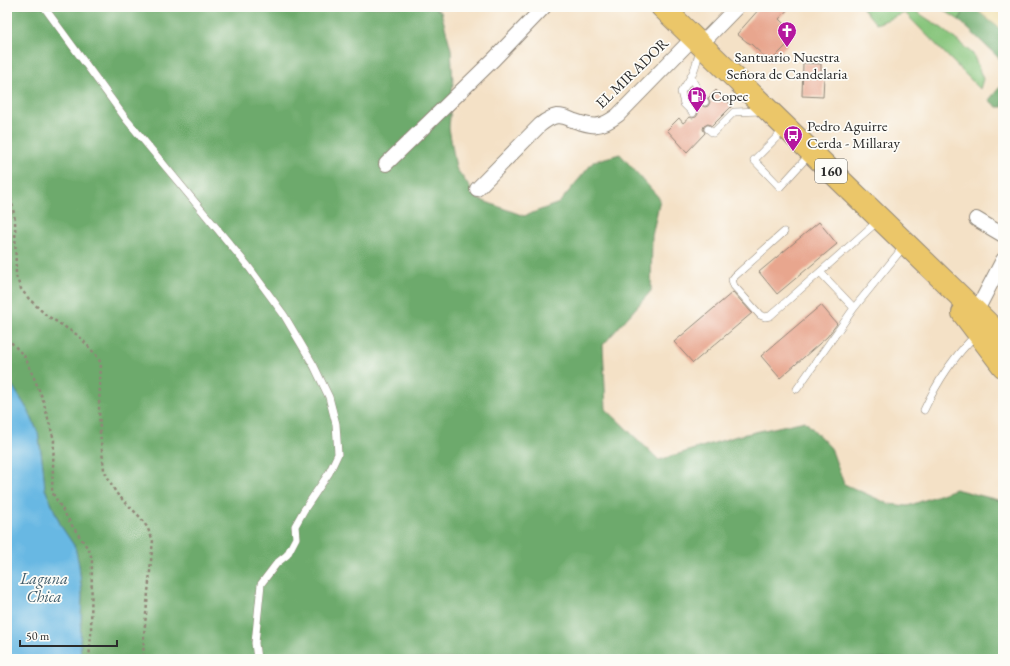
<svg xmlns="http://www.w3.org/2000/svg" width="1010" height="666" font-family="'EB Garamond',serif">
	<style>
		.green { fill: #87c57c; stroke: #597854 }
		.forest { fill: #6daa6c; stroke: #4c6a4c }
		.sand { fill: #eeda9e; stroke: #8c8264 }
		.water { fill: #68b8e3; stroke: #4a7287 }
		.building { fill: #e8a68e }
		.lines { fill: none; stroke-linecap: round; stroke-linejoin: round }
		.lane-casing { stroke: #908678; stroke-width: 8 }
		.street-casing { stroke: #908678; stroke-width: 16 }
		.highway-casing { stroke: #908678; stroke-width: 24 }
		.path { stroke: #908678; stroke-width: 2.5; stroke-dasharray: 3 3; stroke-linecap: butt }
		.lane { stroke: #fff; stroke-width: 7 }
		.street { stroke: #fff; stroke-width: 14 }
		.highway { stroke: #ebc669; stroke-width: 22 }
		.labels { text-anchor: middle; stroke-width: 3.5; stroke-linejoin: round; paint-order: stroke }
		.shield { fill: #fdfcf7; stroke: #6a6a68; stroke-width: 1 }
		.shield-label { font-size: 14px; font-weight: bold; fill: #2b2b2b }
		.poi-label { font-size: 15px; fill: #2b2b2b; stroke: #fdfcf7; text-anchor: start }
		.street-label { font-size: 15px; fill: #2b2b2b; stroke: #fdfcf7 }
		.water-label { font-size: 16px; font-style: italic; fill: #405c6b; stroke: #fdfcf7 }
	</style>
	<rect width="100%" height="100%" fill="#fdfcf7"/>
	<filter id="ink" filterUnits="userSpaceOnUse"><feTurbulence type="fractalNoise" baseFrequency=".025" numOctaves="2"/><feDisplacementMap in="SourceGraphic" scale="8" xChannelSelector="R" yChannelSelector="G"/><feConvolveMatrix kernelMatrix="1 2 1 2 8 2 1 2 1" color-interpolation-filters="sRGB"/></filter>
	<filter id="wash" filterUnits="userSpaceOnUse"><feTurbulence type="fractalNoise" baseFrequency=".012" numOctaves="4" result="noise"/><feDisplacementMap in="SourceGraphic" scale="16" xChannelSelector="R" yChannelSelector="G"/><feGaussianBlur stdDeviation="0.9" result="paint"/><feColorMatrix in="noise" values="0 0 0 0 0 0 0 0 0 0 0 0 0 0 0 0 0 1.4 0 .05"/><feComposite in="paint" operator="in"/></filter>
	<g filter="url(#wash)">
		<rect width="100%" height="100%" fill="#f4e1c6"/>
		<!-- green -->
		<path class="green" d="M862,7H909L917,12L943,29L973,54L983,79L980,89L905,13L876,24Z
			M939,7H969L965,10L959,20Z"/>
		<!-- forest -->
		<path class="forest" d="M7,7H433L441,12L451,49L453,83L449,128L456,168L478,199L524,216L559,203L594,161L620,154L660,199L652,236L651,291L603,345L606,409L659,460L737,436L805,421L831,448L844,484L889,504L908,506L955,489L1002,501L1003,659H81L80,641L82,595L79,565L75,547L61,526L45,489L43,466L38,433L29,412L7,377Z
			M969,7H976L1003,31V62L959,20L965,10Z
			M1003,86V107H997L989,100L999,88Z"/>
		<!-- sand -->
		<path class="sand" d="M976,7H1003V31L978,11Z"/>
		<!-- water -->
		<path class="water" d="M7,377L29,412L38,433L43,466L45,489L61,526L75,547L79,565L82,595L80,641L81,659H7Z"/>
		<g id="blocks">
			<!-- building -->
			<path class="building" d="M761,7H790L779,19L786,26L782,30L783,37L787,45L770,62L751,44L747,42L737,34Z
				M803,63L821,64V76H824L823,97L802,96Z
				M716,90L732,106L712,126L708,124L704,126L703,129L705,133L687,152L667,130L679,118L683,123L690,117L692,118L696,117L698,114L697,110L701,105L705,107L708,106L710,102L708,98Z
				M819,222L837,244L777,294L759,272Z
				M733,292L752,313L693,363L674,342Z
				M821,305L837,324L827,337L780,378L761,356Z"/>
		</g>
	</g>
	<g filter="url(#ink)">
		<use href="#blocks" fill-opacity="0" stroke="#908678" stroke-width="1"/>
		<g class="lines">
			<defs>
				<path id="lane" d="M44,7L126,119L248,266L284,315L314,366L329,397L336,424L338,454L329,473L304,510L295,526L296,538L287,555L277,563L261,584L255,643L257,659
					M691,78L705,102
					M693,113L684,104L681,92C693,76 696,67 700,48
					M708,129L713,133L734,112L762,111
					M785,129L754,160L780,187L810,154
					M784,232L735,276L732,280L734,286L760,315L765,317L770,316L878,221
					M820,272L854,308
					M797,389L854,308L905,245
					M924,410C937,382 953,357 976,335"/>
				<path id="street" d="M701,44L737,7
					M386,164L494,59L544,7
					M477,189L540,125C545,121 551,117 557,116C562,116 568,118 572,120C592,127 600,129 618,115L694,37
					M976,219L1003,235
					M976,312L1003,260"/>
				<path id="highway" d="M662,7L1003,338
					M963,313L1003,366"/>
			</defs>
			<!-- lane casing -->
			<use href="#lane" class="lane-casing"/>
			<!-- street casing -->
			<use href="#street" class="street-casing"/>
			<!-- highway casing -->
			<use href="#highway" class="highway-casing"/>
			<!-- path -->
			<path class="path" d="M7,194L11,198L15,220L16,276L21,289L29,299L46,315L79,336L96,355L101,363L99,405L100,432L104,470L116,493L140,517L147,527L153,540L144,635L143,659
				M7,338L25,357L42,397L54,440L52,492L71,524L89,550L92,559L91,635L89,659"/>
			<!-- lane -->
			<use href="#lane" class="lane"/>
			<!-- street -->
			<use href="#street" class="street"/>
			<!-- highway -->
			<use href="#highway" class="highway"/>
		</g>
	</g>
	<!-- icons -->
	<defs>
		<symbol id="church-pin" viewBox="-11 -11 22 30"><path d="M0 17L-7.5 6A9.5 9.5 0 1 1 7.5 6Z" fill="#b5179e" stroke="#fdfcf7"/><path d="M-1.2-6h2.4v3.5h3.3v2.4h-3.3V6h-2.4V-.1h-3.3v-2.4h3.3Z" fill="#fff"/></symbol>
		<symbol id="fuel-pin" viewBox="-11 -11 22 30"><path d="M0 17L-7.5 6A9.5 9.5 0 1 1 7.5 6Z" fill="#b5179e" stroke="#fdfcf7"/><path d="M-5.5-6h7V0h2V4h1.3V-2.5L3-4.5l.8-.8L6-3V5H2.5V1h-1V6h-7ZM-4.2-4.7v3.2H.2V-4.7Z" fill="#fff"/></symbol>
		<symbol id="bus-pin" viewBox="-11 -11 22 30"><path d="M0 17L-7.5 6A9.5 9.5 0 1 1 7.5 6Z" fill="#b5179e" stroke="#fdfcf7"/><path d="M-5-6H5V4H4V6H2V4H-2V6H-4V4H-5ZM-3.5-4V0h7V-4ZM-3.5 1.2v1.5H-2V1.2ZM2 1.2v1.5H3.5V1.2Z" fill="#fff"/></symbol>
	</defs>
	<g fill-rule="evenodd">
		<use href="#church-pin" x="776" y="20" width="22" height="30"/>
		<use href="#fuel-pin" x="686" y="85" width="22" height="30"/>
		<use href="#bus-pin" x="782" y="124" width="22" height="30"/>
	</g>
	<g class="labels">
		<!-- shield labels -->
		<rect class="shield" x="815" y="159" width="32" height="24" rx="3"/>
		<g class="shield-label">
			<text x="831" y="176">160</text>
		</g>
		<!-- poi labels -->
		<g class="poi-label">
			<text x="787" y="62" text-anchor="middle">Santuario Nuestra<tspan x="787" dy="17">Señora de Candelaria</tspan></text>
			<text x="711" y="101">Copec</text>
			<text x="807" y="131">Pedro Aguirre<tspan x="807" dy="17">Cerda - Millaray</tspan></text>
		</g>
		<!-- street labels -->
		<g class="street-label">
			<text transform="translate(632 73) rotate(-44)" y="5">EL MIRADOR</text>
		</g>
		<!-- water labels -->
		<g class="water-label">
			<text x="44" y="584">Laguna<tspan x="44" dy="18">Chica</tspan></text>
		</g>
	</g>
	<!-- margin -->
	<rect width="1010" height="666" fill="none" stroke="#fdfcf7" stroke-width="24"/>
	<!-- scale -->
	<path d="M20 640v6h97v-6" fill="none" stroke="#2b2b2b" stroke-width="2"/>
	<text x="26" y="640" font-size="12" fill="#2b2b2b" stroke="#fdfcf7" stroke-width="3" paint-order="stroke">50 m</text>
</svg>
